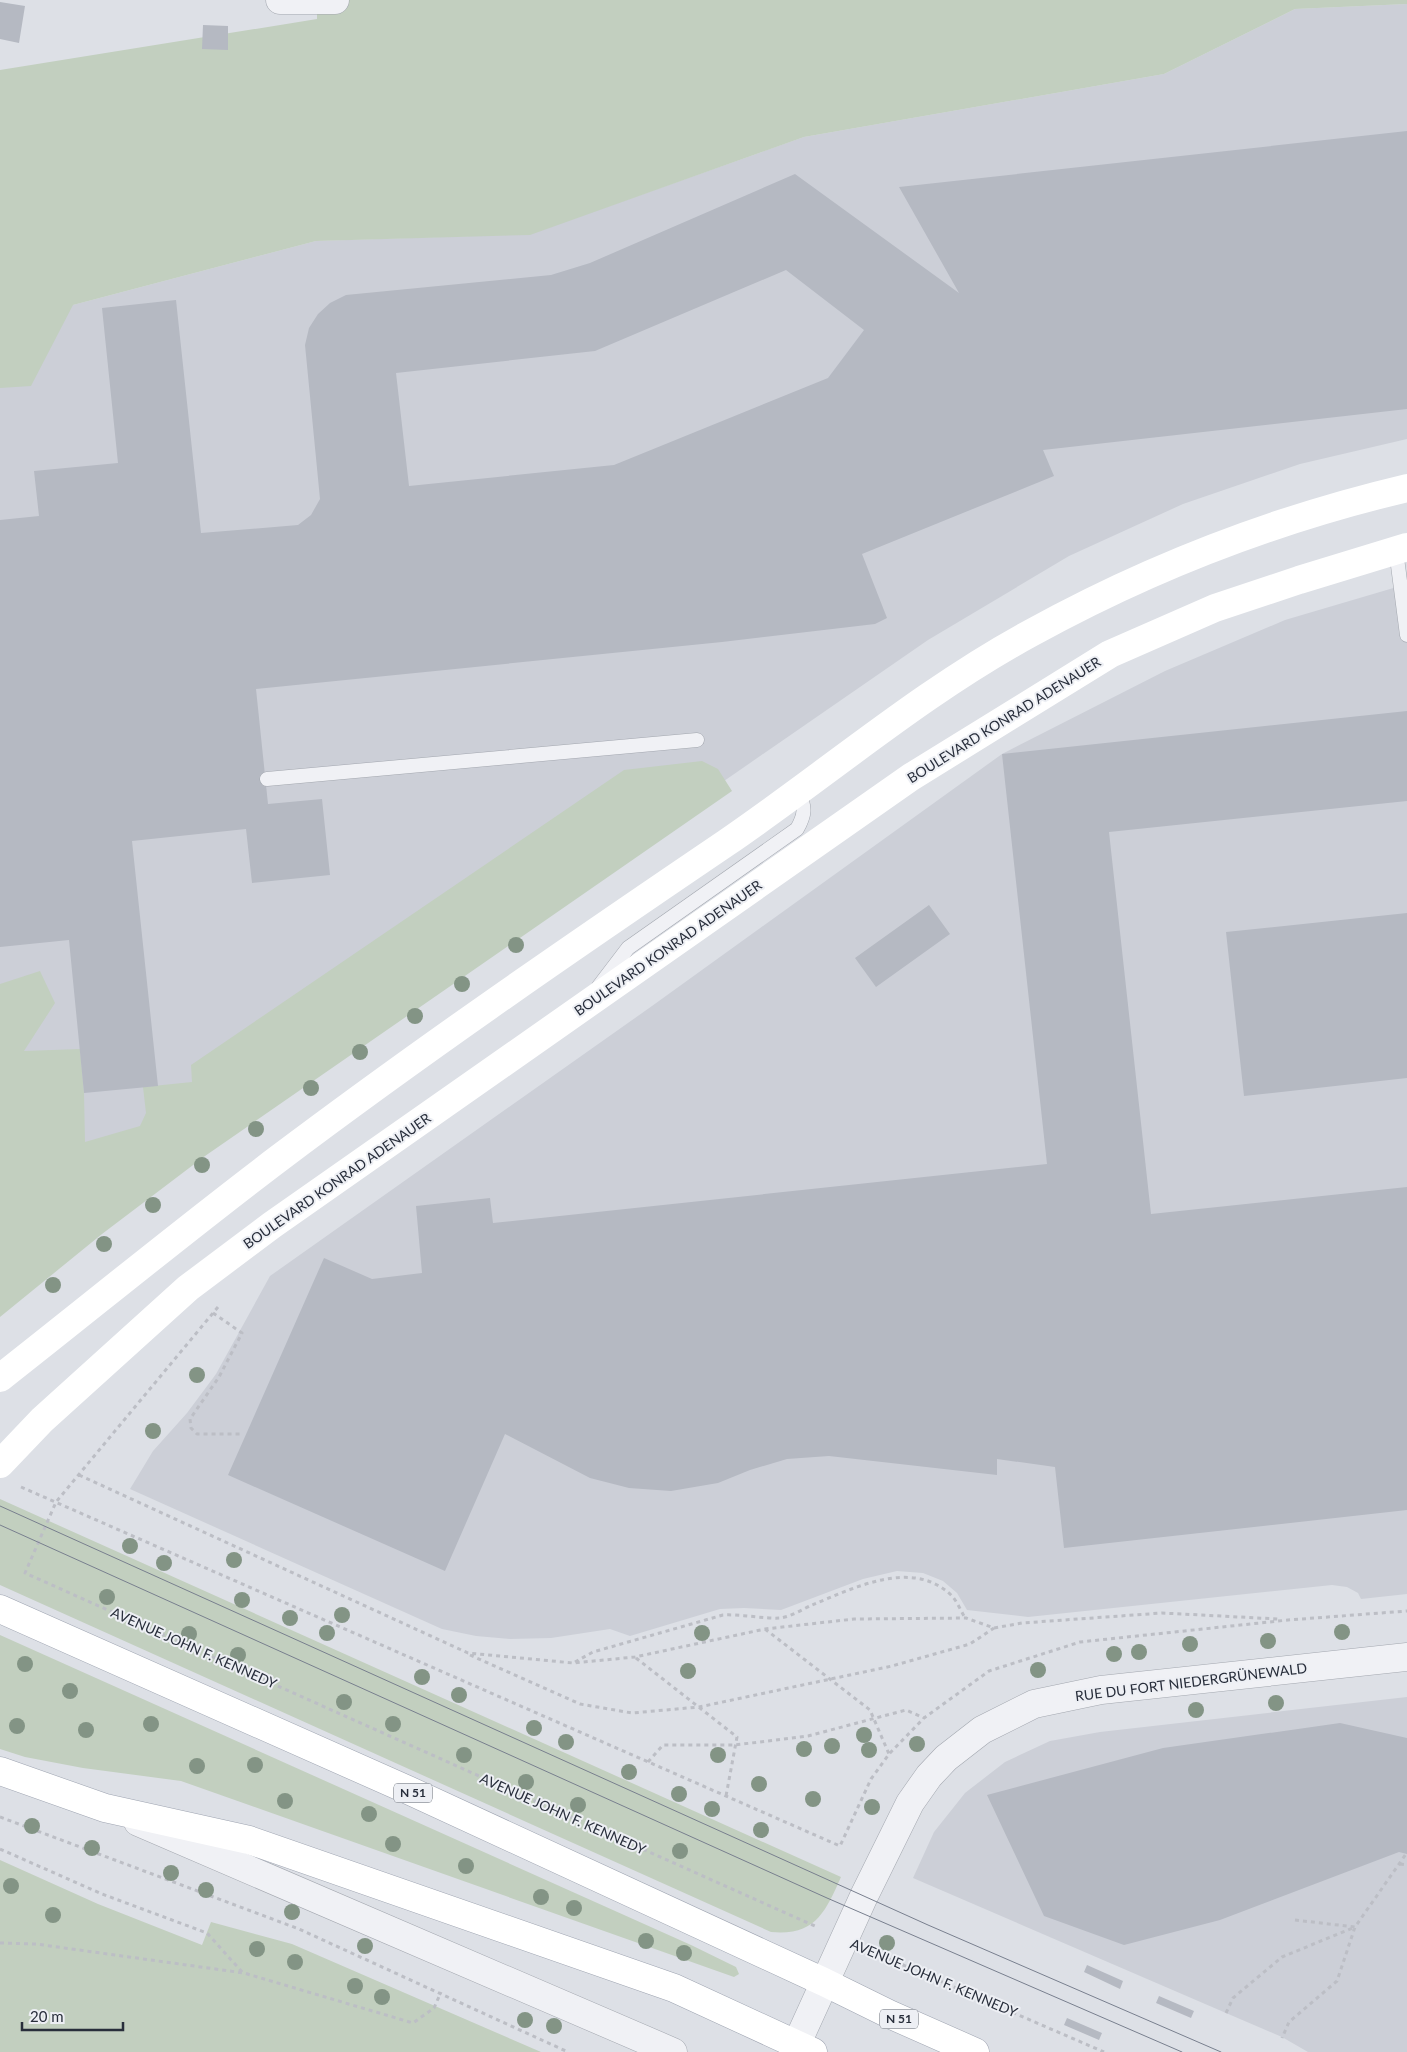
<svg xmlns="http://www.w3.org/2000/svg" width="1407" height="2052" font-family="Lato,sans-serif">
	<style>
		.built { fill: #cccfd7 }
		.green { fill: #c2cfbf }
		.building { fill: #b5b9c2; fill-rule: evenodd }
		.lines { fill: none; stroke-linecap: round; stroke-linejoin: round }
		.service-casing { stroke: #a3a7af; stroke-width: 15 }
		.minor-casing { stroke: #a3a7af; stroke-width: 29 }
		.primary-casing { stroke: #9ea4b1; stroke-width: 29 }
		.path { stroke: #bcbec5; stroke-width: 3; stroke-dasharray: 4 4; stroke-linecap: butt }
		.service { stroke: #f0f1f5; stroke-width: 14 }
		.minor { stroke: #f0f1f5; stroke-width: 28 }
		.secondary { stroke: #fff; stroke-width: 28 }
		.primary { stroke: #fff; stroke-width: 28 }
		.tram { stroke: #787f8e; stroke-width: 1 }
		.tree { fill: #839485 }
		.labels { text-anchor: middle; stroke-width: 4; stroke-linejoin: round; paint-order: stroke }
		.shield { fill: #edeff4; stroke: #636872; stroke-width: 1 }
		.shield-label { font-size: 12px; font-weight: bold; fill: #282e3b }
		.street-label { font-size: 14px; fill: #282e3b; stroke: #edeff4 }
	</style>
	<rect width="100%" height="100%" fill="#dde0e6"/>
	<!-- built -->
	<path class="built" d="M1407,4V439L1300,464L1183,504L1069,556L928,640L251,1108L0,1216V303L73,305L316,241L530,234L804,137L1164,74L1295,9Z
		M1407,584V1594L1361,1599L1358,1593L1347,1587L1332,1585L1028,1617L967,1610L957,1593L943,1581L923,1573L897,1571L863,1579L781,1610L744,1608L720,1609L630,1636L610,1629L551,1638L510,1639L476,1636L442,1629L130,1489L153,1451L187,1413L216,1374L270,1276L652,1006L1002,754L1165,671L1285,620Z
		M1407,1697V2052H1308L1282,2037L1226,2013L913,1878L934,1832L965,1793L1005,1762L1050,1741L1100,1732Z"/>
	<!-- green -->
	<path class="green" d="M317,0H1407V4L1295,9L1164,74L804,137L530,235L316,241L73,305L31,386L0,388V70L317,19Z
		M702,761L718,769L732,791L205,1156L102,1234L0,1317V984L40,971L55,1003L24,1051L80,1049L84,1093L85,1142L140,1126L146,1113L143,1087L192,1082L191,1065L624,770Z
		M0,1499L841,1877C825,1913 815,1936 771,1932L0,1585Z
		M0,1635L691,1945L736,1967L739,1974L734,1977L181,1781L83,1768L25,1757L0,1749Z
		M0,1860L98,1904L202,1945L211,1922L292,1944L541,2052H0Z"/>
	<!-- building -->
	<path class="building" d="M0,2L25,6L19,43L0,39Z
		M203,25L228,26V50L202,49Z
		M1407,131V409L1043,450L1054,476L862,554L887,618L875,624L722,642L256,689L268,804L322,799L330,875L252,883L246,829L132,841L158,1086L84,1093L69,940L0,947V520L39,516L34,471L118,463L102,308L176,300L201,533L298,525L311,515L320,499L305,345L309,328L318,314L330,303L346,295L551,275L590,263L795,174L959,293L899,187ZM786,270L864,330L828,378L614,465L409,486L396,373L595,351Z
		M1407,711V801L1109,832L1151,1214L1407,1187V1510L1064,1548L1055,1467L997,1459V1475L829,1456L787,1459L750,1470L718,1483L671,1491L629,1488L590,1478L505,1434L445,1571L228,1475L324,1258L372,1279L422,1273L416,1206L490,1198L493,1223L1047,1164L1002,754Z
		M929,905L950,934L876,987L855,958Z
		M1407,913V1078L1244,1096L1226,932Z
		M1340,1723L1407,1738V1854L1399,1852L1220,1920L1124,1945L1044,1916L987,1795L1163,1748Z
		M1087,1965L1123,1981L1120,1989L1084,1972Z
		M1159,1996L1194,2011L1191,2018L1156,2003Z
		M1067,2018L1102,2033L1099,2040L1064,2025Z"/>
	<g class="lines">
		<defs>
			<path id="service" d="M1396,550L1407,635
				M267,779L697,740
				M599,986L628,948L797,829C805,815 806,807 798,792"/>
			<path id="minor" d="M280,0H335
				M138,1822L673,2052
				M793,2052L864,1896L910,1803L929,1776L946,1758L982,1730L1034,1704L1101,1690L1407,1657"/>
			<path id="primary" d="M0,1609L408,1790L824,1982L889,2014L975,2052
				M0,1771L105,1808L249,1840L674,1988L813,2052"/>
		</defs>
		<!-- service casing -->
		<use href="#service" class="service-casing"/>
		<!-- minor casing -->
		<use href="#minor" class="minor-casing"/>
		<!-- primary casing -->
		<use href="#primary" class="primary-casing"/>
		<!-- path -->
		<path class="path" d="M218,1307L56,1502L25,1573L817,1927
			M213,1313L242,1333L219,1377L190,1419L191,1428L197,1434H241
			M79,1475L468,1653L573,1663L635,1657L765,1629L854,1619L966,1618L994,1628L1022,1623L1162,1613L1278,1619
			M21,1487L840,1846L871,1779L889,1754L924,1718L989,1671L1080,1642L1288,1620L1407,1611
			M765,1629L870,1710L889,1754
			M470,1655L580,1704L632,1713L699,1707L892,1666L970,1644L994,1628
			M636,1658L737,1737L726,1796
			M575,1662L593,1652L723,1615C742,1614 764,1619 780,1618C790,1617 803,1609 812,1605C854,1588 912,1558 951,1595C957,1601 961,1611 965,1618
			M648,1762L663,1745H735L808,1736L906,1710L924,1718
			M0,1817L299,1929L568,2052
			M0,1849L102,1894L207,1933L243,1973
			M1400,1864L1407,1865
			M1295,1920L1355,1927L1406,1854
			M0,1943L36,1944L244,1973L413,2023L434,2008L441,1992
			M873,1952L1104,2052
			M1226,2013L1233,1998L1282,1957L1355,1927L1337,1981L1289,2022L1282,2038"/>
		<!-- service -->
		<use href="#service" class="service"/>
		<!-- minor -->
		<use href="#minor" class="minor"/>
		<!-- secondary -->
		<path class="secondary" d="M0,1378C93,1305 184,1230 278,1159C424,1049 574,946 726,843C827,774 922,692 1031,633C1149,568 1276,519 1407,488
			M0,1464L42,1420L188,1288L272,1225L911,777L1110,654L1215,608L1299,580L1407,547"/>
		<!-- primary -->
		<use href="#primary" class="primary"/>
		<!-- tram -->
		<path class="tram" d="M0,1506L928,1925L1221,2052
			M0,1525L827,1898L1182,2052"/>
	</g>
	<!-- trees -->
	<g class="tree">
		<circle cx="516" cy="945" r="8"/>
		<circle cx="462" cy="984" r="8"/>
		<circle cx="415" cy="1016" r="8"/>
		<circle cx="360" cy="1052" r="8"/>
		<circle cx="311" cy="1088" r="8"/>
		<circle cx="256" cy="1129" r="8"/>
		<circle cx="202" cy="1165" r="8"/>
		<circle cx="153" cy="1205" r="8"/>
		<circle cx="104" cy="1244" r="8"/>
		<circle cx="53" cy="1285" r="8"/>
		<circle cx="197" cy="1375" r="8"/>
		<circle cx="153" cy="1431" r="8"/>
		<circle cx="130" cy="1546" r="8"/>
		<circle cx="234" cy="1560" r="8"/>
		<circle cx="164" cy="1563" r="8"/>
		<circle cx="107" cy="1597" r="8"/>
		<circle cx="242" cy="1600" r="8"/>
		<circle cx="342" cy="1615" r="8"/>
		<circle cx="290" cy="1618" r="8"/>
		<circle cx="1342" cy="1632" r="8"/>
		<circle cx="327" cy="1633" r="8"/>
		<circle cx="702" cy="1633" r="8"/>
		<circle cx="189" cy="1634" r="8"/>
		<circle cx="1268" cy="1641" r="8"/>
		<circle cx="1190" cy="1644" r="8"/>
		<circle cx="1139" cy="1652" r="8"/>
		<circle cx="1114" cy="1654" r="8"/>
		<circle cx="238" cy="1655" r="8"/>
		<circle cx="25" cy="1664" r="8"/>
		<circle cx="1038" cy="1670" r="8"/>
		<circle cx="688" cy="1671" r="8"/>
		<circle cx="422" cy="1677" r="8"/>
		<circle cx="70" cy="1691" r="8"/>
		<circle cx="459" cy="1695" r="8"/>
		<circle cx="344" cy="1702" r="8"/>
		<circle cx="1276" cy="1703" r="8"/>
		<circle cx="1196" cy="1710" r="8"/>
		<circle cx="151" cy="1724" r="8"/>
		<circle cx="393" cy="1724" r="8"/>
		<circle cx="17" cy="1726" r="8"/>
		<circle cx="534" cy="1728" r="8"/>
		<circle cx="86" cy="1730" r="8"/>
		<circle cx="864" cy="1735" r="8"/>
		<circle cx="566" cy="1742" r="8"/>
		<circle cx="917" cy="1744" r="8"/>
		<circle cx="832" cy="1746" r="8"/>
		<circle cx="804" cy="1749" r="8"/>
		<circle cx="869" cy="1750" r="8"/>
		<circle cx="464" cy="1755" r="8"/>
		<circle cx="718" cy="1755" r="8"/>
		<circle cx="255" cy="1765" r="8"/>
		<circle cx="197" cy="1766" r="8"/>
		<circle cx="629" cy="1772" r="8"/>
		<circle cx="526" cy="1782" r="8"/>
		<circle cx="759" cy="1784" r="8"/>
		<circle cx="679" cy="1794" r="8"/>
		<circle cx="813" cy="1799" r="8"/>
		<circle cx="285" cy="1801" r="8"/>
		<circle cx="578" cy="1805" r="8"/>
		<circle cx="872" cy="1807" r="8"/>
		<circle cx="712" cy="1809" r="8"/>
		<circle cx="369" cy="1814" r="8"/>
		<circle cx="32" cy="1826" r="8"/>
		<circle cx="761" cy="1830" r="8"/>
		<circle cx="393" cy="1844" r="8"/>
		<circle cx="92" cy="1848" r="8"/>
		<circle cx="680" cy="1851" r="8"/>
		<circle cx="466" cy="1866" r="8"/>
		<circle cx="171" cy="1873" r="8"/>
		<circle cx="11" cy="1886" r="8"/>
		<circle cx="206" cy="1890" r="8"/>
		<circle cx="541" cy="1897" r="8"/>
		<circle cx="574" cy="1908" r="8"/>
		<circle cx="292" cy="1912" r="8"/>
		<circle cx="53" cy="1915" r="8"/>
		<circle cx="646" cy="1941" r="8"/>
		<circle cx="887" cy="1943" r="8"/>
		<circle cx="365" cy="1946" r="8"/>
		<circle cx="257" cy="1949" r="8"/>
		<circle cx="684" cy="1953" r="8"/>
		<circle cx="295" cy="1962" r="8"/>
		<circle cx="355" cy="1986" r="8"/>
		<circle cx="382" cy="1997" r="8"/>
		<circle cx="525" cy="2020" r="8"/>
		<circle cx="554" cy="2026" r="8"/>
	</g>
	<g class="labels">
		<!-- shield labels -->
		<g class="shield">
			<rect x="394" y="1783.5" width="38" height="19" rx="4"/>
			<rect x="880" y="2009.5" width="38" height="19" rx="4"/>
		</g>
		<g class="shield-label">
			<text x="413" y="1797">N 51</text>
			<text x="899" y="2023">N 51</text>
		</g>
		<!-- street labels -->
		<g class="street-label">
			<text transform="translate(1004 720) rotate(-32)" y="5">BOULEVARD KONRAD ADENAUER</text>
			<text transform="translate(668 948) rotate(-35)" y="5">BOULEVARD KONRAD ADENAUER</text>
			<text transform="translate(337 1181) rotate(-35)" y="5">BOULEVARD KONRAD ADENAUER</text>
			<text transform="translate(194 1648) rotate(24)" y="5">AVENUE JOHN F. KENNEDY</text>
			<text transform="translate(1191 1682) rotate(-7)" y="5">RUE DU FORT NIEDERGRÜNEWALD</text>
			<text transform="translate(563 1814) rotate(24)" y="5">AVENUE JOHN F. KENNEDY</text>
			<text transform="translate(934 1978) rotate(23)" y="5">AVENUE JOHN F. KENNEDY</text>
		</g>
	</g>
	<!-- scale -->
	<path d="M22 2022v8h101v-8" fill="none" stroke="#282e3b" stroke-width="2.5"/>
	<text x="30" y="2022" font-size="15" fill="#282e3b" stroke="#edeff4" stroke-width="4" paint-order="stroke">20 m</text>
</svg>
